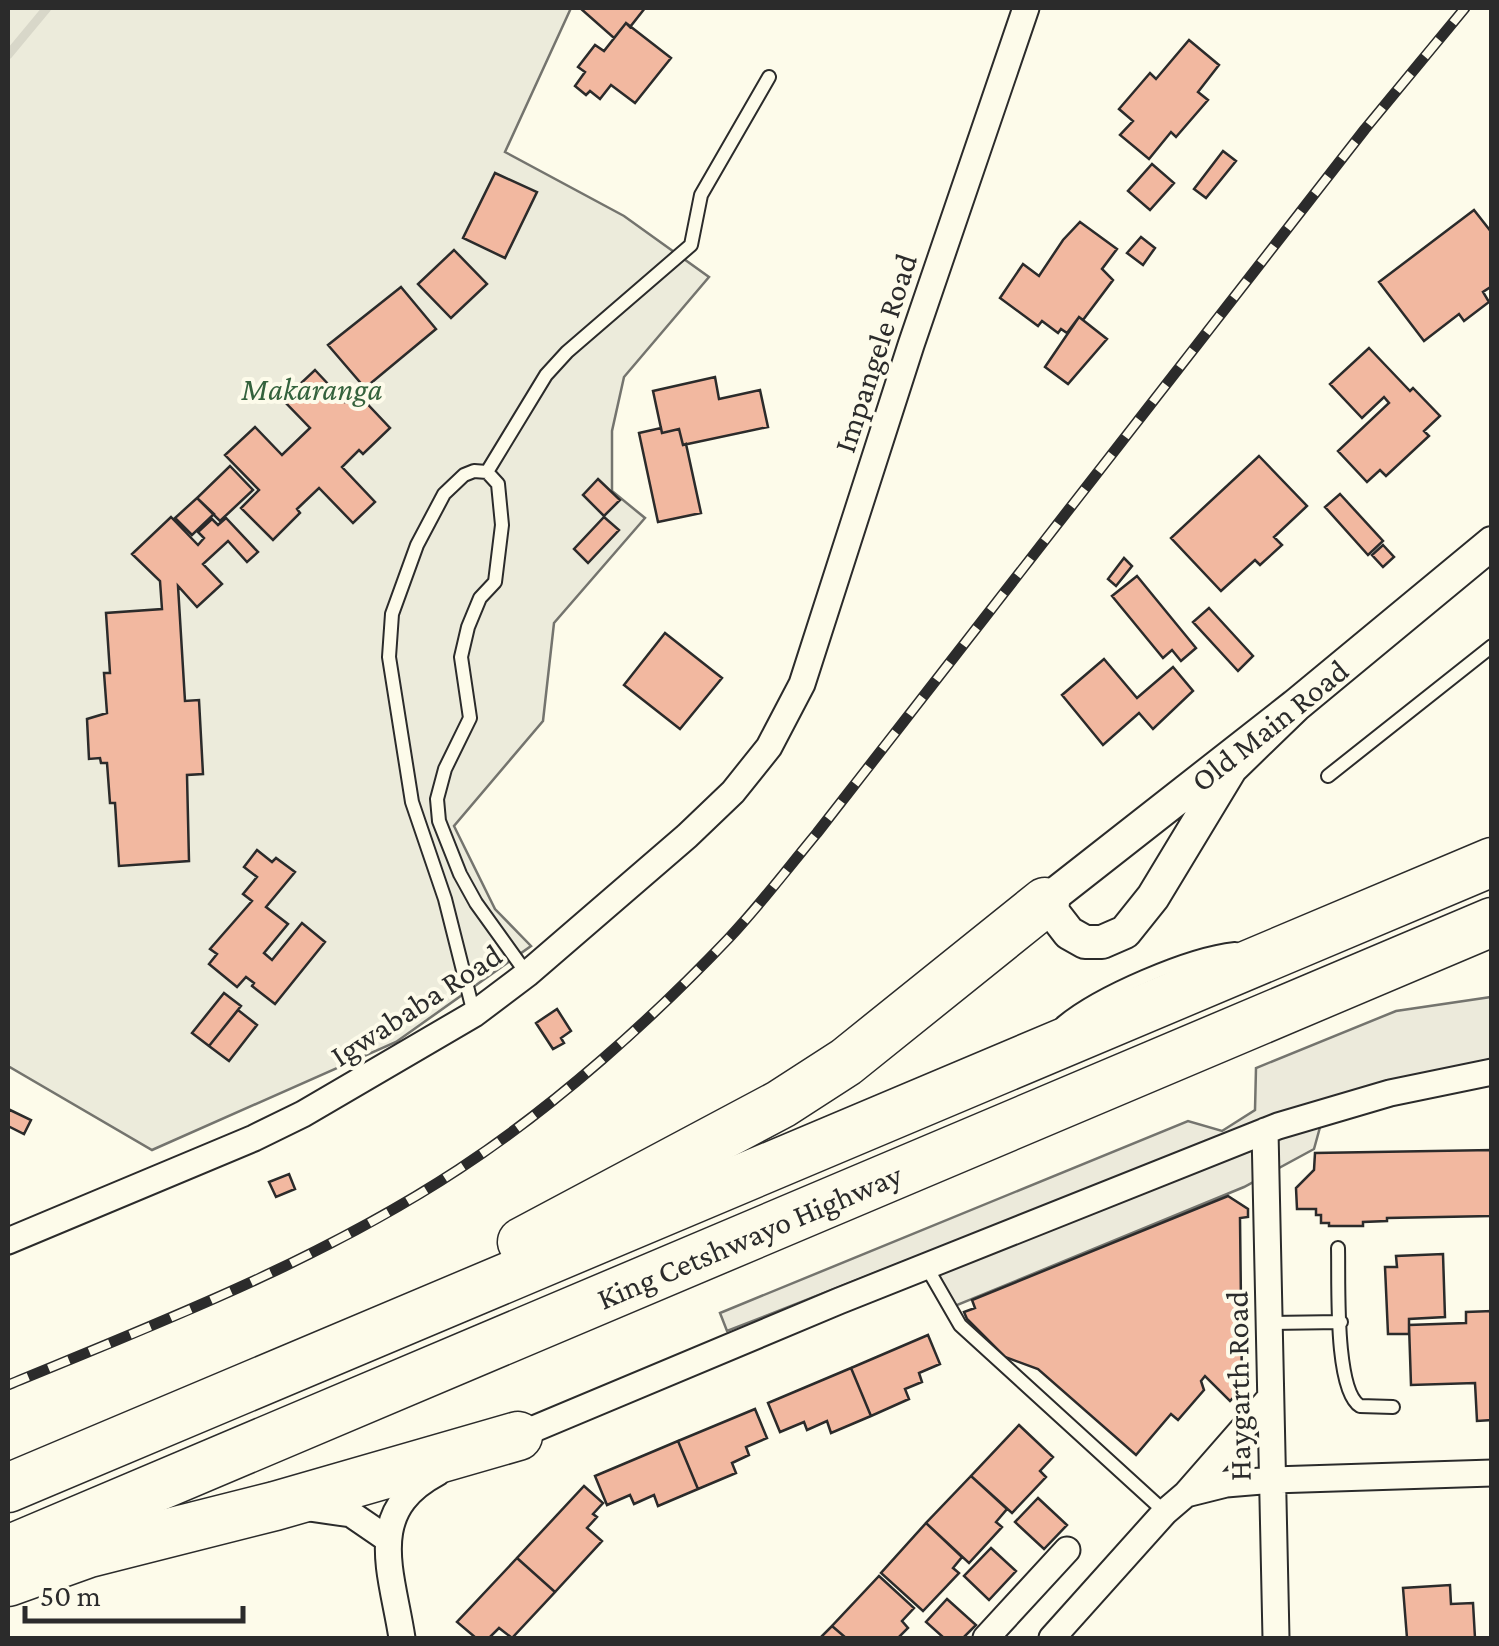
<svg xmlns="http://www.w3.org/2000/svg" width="1499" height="1646" font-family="'Crimson Pro',serif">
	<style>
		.green { fill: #ecebdb; stroke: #74746e; stroke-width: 2.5 }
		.parking { fill: #eceadb; stroke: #74746e; stroke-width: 2.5 }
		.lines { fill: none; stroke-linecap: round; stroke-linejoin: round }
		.stream { stroke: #d8d7c9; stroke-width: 9 }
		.building { fill: #f2b8a0; stroke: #2b2b2b; stroke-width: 2.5 }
		.service-casing { stroke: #2b2b2b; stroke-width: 16 }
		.minor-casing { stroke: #2b2b2b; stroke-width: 29 }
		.tertiary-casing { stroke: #2b2b2b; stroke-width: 36 }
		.motorway-casing { stroke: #2b2b2b; stroke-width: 51 }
		.service { stroke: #fdfbea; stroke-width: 12 }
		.minor { stroke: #fdfbea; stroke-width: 25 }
		.tertiary { stroke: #fdfbea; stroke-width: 32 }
		.motorway { stroke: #fdfbea; stroke-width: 48 }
		.rail-casing { stroke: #2b2b2b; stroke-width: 11 }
		.rail { stroke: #fdfbea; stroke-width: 8; stroke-dasharray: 22; stroke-linecap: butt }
		.labels { text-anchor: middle; stroke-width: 8; stroke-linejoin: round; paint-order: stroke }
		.street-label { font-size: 32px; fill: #2b2b2b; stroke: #fdfbea }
		.park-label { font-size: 32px; font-style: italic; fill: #34623c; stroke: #fdfbea }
	</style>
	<rect width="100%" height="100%" fill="#fdfbea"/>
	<!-- green -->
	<path class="green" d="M8,8H571L505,152L624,216L709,277L624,377L612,431V491L645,518L554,623L543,721L454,826L495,909L531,946L396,1042L152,1150L8,1066Z"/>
	<!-- parking -->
	<path class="parking" d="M1491,997V1065L1327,1102L1314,1149L1244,1187L950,1308L918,1256L727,1331L720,1313L1188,1121L1222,1131L1255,1110L1256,1068L1396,1011Z"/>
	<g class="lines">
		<!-- stream -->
		<path class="stream" d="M8,55L47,8"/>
	</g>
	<!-- building -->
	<path class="building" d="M580,8H645L630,27L626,23L614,38Z
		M626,23L671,58L635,103L611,85L600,99L590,91L586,95L575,86L585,72L578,67L595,45L604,51Z
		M1189,40L1219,65L1198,92L1208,100L1176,137L1171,132L1149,159L1120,135L1133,121L1119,109L1150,73L1156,79Z
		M1223,151L1236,161L1206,198L1194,189Z
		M1152,164L1174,183L1150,210L1128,191Z
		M495,173L537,192L505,258L463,238Z
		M1474,210L1492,233V286L1483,292L1489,302L1464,321L1459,314L1424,341L1379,282Z
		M1080,222L1117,249L1102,269L1113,280L1083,320L1079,317L1067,333L1061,329L1058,333L1042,321L1038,326L1000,298L1023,264L1039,276L1063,240Z
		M1141,237L1155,248L1143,265L1127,253Z
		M454,250L487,284L451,318L418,284Z
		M401,287L436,329L365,388L328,345Z
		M1079,317L1107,339L1068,384L1045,367Z
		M1369,348L1410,391L1413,388L1440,416L1424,431L1429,436L1386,476L1380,470L1367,482L1338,451L1389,403L1384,397L1362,418L1330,384Z
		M315,370L345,402L356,392L390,428L363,454L359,450L342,467L375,502L353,523L319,488L297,509L300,513L273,540L241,508L259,490L225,455L255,427L282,455L310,428L283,400Z
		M715,377L719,399L760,390L768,427L683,445L679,429L662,433L653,391Z
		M661,428L662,433L679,429L683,445L686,444L701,513L658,522L639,433Z
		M1259,456L1307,506L1274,537L1282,545L1260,565L1255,560L1221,591L1171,538Z
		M230,466L253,490L220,521L197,498Z
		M598,479L620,500L604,516L583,495Z
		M1340,494L1383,541L1368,555L1325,507Z
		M197,498L214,514L192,535L175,518Z
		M171,517L198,545L204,538L198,532L212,519L218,525L226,518L258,552L247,562L228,541L203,564L222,584L197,607L178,586L185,701L199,700L203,774L187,775L189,861L119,866L115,803H110L107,763H101L100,758L89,759L87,719L107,713L104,673H110L106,613L162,609L160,581L132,554Z
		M604,517L619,530L588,563L574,549Z
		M1383,545L1394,557L1383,567L1372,555Z
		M1124,558L1132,566L1116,586L1108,579Z
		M1137,576L1196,648L1181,661L1172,650L1163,658L1112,596Z
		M1209,608L1253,656L1238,671L1193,622Z
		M665,633L722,678L680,729L624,685Z
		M1104,659L1137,698L1173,667L1193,691L1153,729L1139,713L1103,745L1062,695Z
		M257,850L272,862L276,858L295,872L266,907L288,924L264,953L272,960L302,923L325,942L275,1004L252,986L254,983L246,977L237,987L209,964L217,954L210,949L252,901L243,894L257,877L244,867Z
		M224,993L241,1006L209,1046L192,1033Z
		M557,1009L571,1031L561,1038L564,1043L553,1049L536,1023Z
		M238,1010L257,1025L229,1061L209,1046Z
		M8,1109L31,1120L24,1134L8,1126Z
		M1492,1150V1216L1387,1218V1221L1363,1222V1226H1329V1223H1321V1215H1316V1209H1297L1296,1188L1314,1170L1315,1153Z
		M289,1174L295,1189L276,1197L269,1182Z
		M1228,1196L1248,1209V1217L1240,1218L1242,1389L1230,1401L1205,1376L1201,1381L1204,1390L1178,1420L1171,1414L1136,1455L1038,1369L1005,1357L967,1319L964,1312L975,1308L972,1300Z
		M1443,1254L1445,1317L1409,1319V1334H1388L1385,1267H1397L1396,1256Z
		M1492,1311V1420L1477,1421L1475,1383L1411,1385L1409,1325L1466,1323V1312Z
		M928,1335L940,1364L919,1373L922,1382L905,1389L909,1399L871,1416L851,1368Z
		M851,1368L871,1416L831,1433L827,1421L807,1430L804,1422L780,1432L768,1403Z
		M755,1409L767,1438L746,1447L749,1455L732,1463L736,1473L698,1489L678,1441Z
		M1019,1425L1053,1457L1040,1471L1046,1477L1012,1513L971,1476Z
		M678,1441L698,1489L658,1506L654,1495L634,1504L630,1495L607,1505L595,1476Z
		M971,1476L1007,1509L996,1522L1002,1527L969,1563L926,1523Z
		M584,1486L603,1503L593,1514L597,1517L587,1528L602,1541L555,1592L517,1558Z
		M1038,1498L1067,1525L1044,1549L1015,1522Z
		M926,1523L962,1557L953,1568L959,1573L923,1611L881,1573Z
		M991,1548L1016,1571L989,1600L964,1576Z
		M517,1558L555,1592L512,1638L499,1628L489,1638H476L457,1622Z
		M879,1576L914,1608L902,1621L908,1628L898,1638H846L832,1626Z
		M1450,1585L1451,1604L1473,1603L1475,1638H1407L1403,1588Z
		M947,1599L976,1625L963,1638H944L926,1622Z
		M832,1626L846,1638H820Z"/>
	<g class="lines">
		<defs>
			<path id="service" d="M487,472L546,375L567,352L691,245L701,195L769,77
				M1328,776L1492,646
				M474,1014L445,899L412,802L389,657L392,614L417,545L444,494L464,475L474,471L487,472L498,484L502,525L495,582L480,598L468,627L461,657L470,718L445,769L437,799L439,821L460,874L476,903L527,974
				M1062,1023C1098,993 1188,954 1235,949
				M1338,1248C1339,1280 1334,1390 1360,1406L1393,1407
				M926,1266L960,1325L1165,1512
				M1269,1323L1341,1322"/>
			<path id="minor" d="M1265,1131L1276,1638
				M8,1241L254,1138L303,1114L474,1014L527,974L687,836L733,792L769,747L802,684L911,345L1026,8
				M510,1439L839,1301L1278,1126L1390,1093L1492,1072
				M1186,1494L1270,1398
				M309,1508L351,1514L386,1538
				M402,1638C392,1572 364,1512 437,1473
				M986,1638L1067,1550
				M1052,1638L1165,1512L1186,1494L1226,1484L1273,1480L1492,1473"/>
			<g id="tertiary">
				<path id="s1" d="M1295,706L1231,768L1153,897L1125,932L1102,942H1085L1069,933L1045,902L1295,706L1492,543"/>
			</g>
			<g id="motorway">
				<path d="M522,1242L781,1104L846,1062L1045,902"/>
				<path d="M8,1488L1492,862"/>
				<path id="s2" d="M8,1550L1492,922"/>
				<path d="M8,1582L89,1553L275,1506L518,1436"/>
			</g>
		</defs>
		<!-- service casing -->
		<use href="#service" class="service-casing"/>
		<!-- minor casing -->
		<use href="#minor" class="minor-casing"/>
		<!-- tertiary casing -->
		<use href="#tertiary" class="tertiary-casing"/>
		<!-- motorway casing -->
		<use href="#motorway" class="motorway-casing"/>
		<!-- service -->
		<use href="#service" class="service"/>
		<!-- minor -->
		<use href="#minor" class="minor"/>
		<!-- tertiary -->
		<use href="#tertiary" class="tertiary"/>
		<!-- motorway -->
		<use href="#motorway" class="motorway"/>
		<defs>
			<path id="rail" d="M8,1385C161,1322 319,1261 459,1169C555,1106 650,1021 729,938C760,905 788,868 817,833L1365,129L1465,8"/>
		</defs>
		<!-- rail casing -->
		<use href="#rail" class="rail-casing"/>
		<!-- rail -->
		<use href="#rail" class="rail"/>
	</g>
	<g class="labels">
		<!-- street labels -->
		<g class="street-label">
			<text transform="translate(875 353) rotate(-72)" y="11">Impangele Road</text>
			<text dy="11" stroke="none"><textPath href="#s1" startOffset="670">Old Main Road</textPath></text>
			<text transform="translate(416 1005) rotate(-33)" y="11">Igwababa Road</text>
			<text dy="11" stroke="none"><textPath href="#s2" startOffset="805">King Cetshwayo Highway</textPath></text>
			<text transform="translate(1238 1386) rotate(-91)" y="11">Haygarth Road</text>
		</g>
		<!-- park labels -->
		<g class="park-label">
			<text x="312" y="400">Makaranga</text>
		</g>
	</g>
	<!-- border -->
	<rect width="1499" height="1646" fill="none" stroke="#2b2b2b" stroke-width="20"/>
	<!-- scale -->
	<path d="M25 1606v15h218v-15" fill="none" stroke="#2b2b2b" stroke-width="5"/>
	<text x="40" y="1606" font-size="30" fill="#2b2b2b" stroke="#fdfbea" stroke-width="8" paint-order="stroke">50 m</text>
</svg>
